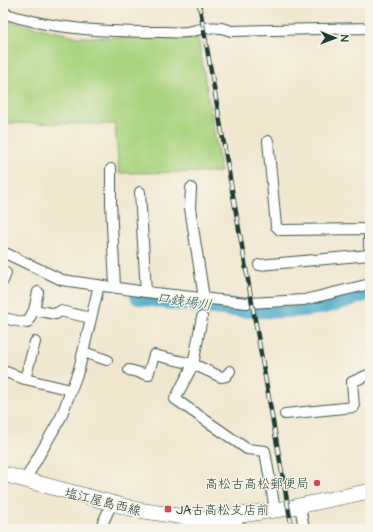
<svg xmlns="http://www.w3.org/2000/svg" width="373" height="532" font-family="'Architects Daughter','Klee One',sans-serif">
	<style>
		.green { fill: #aad480; stroke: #64885a }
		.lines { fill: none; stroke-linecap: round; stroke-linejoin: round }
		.stream { stroke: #49a8c8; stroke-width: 3 }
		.river { stroke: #49a8c8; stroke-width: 18 }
		.street-casing { stroke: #3e564b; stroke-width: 12 }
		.primary-casing { stroke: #3e564b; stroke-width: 16 }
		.street { stroke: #fff; stroke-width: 10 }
		.primary { stroke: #fff; stroke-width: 15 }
		.rail-casing { stroke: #1f3d34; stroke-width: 4.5 }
		.rail { stroke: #f7f3e8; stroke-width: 3; stroke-dasharray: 9; stroke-linecap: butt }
		.poi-dot { fill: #d1495b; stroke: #f7f3e8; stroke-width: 1.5 }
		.labels { text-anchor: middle; stroke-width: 3; stroke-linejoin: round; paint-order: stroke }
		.poi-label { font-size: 13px; fill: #1f3d34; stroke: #f7f3e8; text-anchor: end }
		.street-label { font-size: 13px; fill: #1f3d34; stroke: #f7f3e8 }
		.water-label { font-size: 14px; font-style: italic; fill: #2c5d60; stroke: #f7f3e8 }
	</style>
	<rect width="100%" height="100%" fill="#f7f3e8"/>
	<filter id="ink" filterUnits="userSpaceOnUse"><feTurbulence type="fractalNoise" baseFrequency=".025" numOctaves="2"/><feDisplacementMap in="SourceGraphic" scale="8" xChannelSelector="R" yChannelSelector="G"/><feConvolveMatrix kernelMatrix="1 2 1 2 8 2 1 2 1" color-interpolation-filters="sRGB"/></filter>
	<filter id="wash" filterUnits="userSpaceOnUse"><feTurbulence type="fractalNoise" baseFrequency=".012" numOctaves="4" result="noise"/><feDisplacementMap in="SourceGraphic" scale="16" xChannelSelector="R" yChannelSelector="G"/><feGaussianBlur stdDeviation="0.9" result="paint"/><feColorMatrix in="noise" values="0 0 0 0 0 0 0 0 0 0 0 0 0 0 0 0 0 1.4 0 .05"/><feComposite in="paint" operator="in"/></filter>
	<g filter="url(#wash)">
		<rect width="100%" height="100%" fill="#f1e7cf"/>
		<!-- green -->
		<path class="green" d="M3,20L79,37L198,38L221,172L119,173L115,124L3,123Z"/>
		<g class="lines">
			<!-- stream -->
			<path class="stream" d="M209,32L223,33"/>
			<!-- river -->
			<path class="river" d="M139,296C197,304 259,315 317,306C335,304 353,296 370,291"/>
		</g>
	</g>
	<g filter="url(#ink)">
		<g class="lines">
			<defs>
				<path id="street" d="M3,13C53,30 110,32 163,32C171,32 179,33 187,32C202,29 216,24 231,31L370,28
					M268,141L276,226L280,230L369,229V246
					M111,169V203L115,287
					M191,188L190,208L204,298
					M140,192L146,292
					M3,252L62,280L146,292L247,303L304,300L370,284
					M259,265L370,255V246
					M3,281L6,273
					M34,310L56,314L60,311L91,318
					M202,317L193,365L175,399L247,449L265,451L275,510
					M3,318L27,323L34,310L38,292
					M83,352L107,360
					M129,370L148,375L154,355L193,364L221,377L226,376L230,371
					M3,371L25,379L71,390
					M25,379L35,342
					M285,414L354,407L352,382L370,374
					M25,480L61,417L79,369L99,285
					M300,505L304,529
					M236,516L238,529
					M100,529L112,503"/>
				<path id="primary" d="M3,474L138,510L198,519H213L289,508L370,491"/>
			</defs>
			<!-- street casing -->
			<use href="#street" class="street-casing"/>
			<!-- primary casing -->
			<use href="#primary" class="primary-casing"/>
			<!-- street -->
			<use href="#street" class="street"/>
			<!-- primary -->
			<use href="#primary" class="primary"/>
			<defs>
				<path id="rail" d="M199,3L292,529"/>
			</defs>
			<!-- rail casing -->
			<use href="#rail" class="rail-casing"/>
			<!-- rail -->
			<use href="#rail" class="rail"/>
		</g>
	</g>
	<!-- markers -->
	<g class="poi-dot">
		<circle cx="317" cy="483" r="4"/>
		<rect x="164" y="505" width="8" height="8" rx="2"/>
	</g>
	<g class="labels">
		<!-- poi labels -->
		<g class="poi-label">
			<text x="309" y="488">高松古高松郵便局</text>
			<text x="176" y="514" text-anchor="start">JA古高松支店前</text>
		</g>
		<!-- street labels -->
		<g class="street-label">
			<text transform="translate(103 501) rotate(14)" y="5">塩江屋島西線</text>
		</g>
		<!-- water labels -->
		<g class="water-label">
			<text transform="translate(184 301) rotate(8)" y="5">口銭場川</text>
		</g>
	</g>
	<!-- margin -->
	<rect width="373" height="532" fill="none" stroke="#f7f3e8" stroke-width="16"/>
	<!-- north arrow -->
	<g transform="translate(335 38) rotate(91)" stroke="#f7f3e8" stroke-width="3" paint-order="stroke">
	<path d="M0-3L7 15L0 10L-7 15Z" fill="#1f3d34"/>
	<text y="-6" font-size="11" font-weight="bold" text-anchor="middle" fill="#1f3d34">N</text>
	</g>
</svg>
